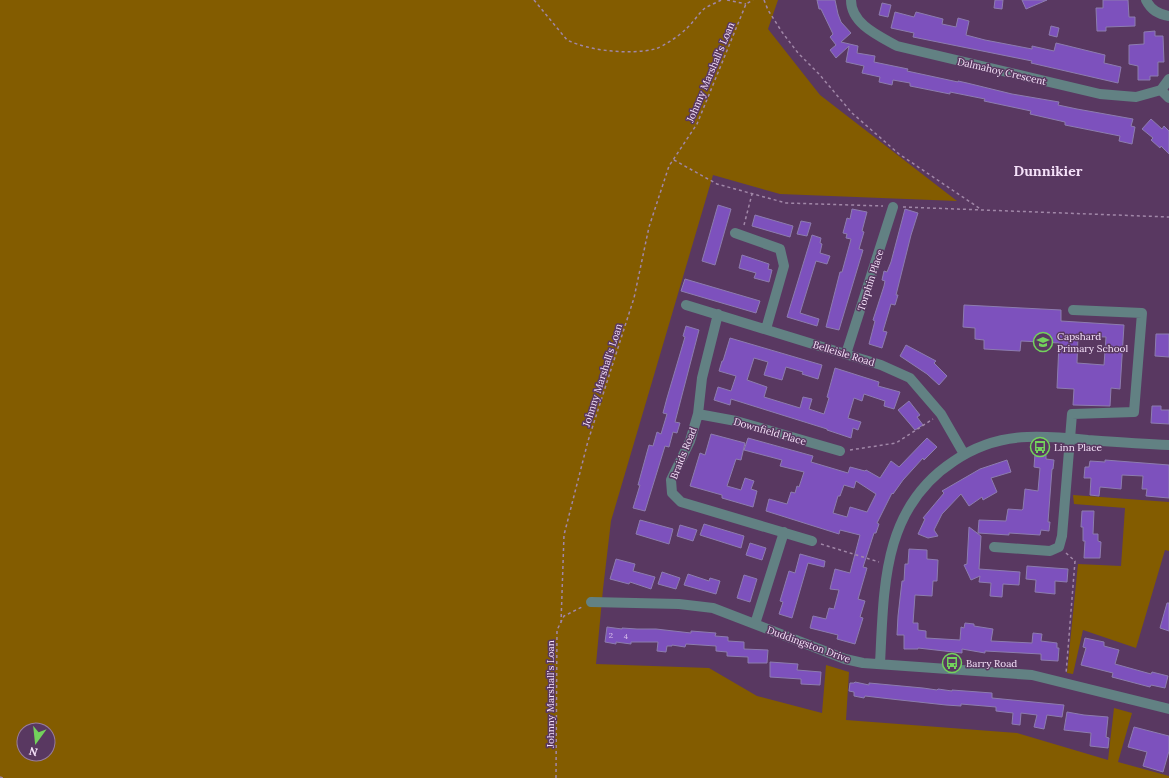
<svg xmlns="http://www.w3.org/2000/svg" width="1169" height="778" font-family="Lora,serif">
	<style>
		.green { fill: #835c00; fill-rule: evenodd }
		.building { fill: #7d51bd; stroke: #8d7caf; fill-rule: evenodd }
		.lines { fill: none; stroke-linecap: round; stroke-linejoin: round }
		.path { stroke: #a187a8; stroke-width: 1.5; stroke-dasharray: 3 3; stroke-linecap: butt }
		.minor { stroke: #628183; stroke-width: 10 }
		.labels { text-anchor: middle; stroke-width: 3; stroke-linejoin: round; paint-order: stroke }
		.number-label { font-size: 8px; fill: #d7bdea }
		.street-label { font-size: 10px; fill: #f5e1f9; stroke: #593861 }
		.poi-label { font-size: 10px; fill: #f5e1f9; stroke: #593861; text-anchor: start }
		.district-label { font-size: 14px; font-weight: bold; fill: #f5e1f9; stroke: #593861 }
	</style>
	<rect width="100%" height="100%" fill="#593861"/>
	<!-- green -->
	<path class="green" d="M0,0H778L768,29L820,95L957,201L780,194L713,175L611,521L603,589L596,664L709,668L757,696L822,713L826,665L849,672L846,720L1017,733L1108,760L1114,708L1132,713L1118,762L1169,776V778H0ZM24,730H48V754H24Z
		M1073,495L1169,502V551L1165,550L1136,648L1083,630L1073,674L1067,673L1078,564L1121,566L1125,508L1074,504Z"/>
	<!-- building -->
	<path class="building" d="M817,0H835L838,14L841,22L851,33L841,42L858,46L857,53L875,56L874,62L908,69L907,71L958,82V81L967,83L1012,94L1059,102L1058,105L1077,109L1133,119L1131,126L1135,127L1132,144L1119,141L1120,136L1065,125V122L1030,114L1031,111L984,101L985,99L950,92V94L910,86V83L893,80L892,85L879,82L880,77L862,73L864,66L846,62L849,46L836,58L830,50L836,45L830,37L833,34L821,9H819Z
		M995,0H1003L1002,9L994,8Z
		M1022,0H1047L1026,9Z
		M1103,0H1128L1129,17H1135V26L1106,27V31H1097L1096,8H1103Z
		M882,3L891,5L888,17L879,15Z
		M895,12L914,17L916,12L943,19L942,24L956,27L958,18L969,21L966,35L985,40L1032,49V46L1054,51L1056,43L1105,55L1104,63L1121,67L1118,83L1031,63L1032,61L913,37L914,33L891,28Z
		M1051,26L1059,28L1057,37L1049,35Z
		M1155,31V36H1163L1164,62H1158V76H1150V80H1138V66L1129,64V45L1144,44V32Z
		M1151,119L1162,129L1164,126L1169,131V154L1161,146L1160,148L1151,140L1153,138L1142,129Z
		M718,205L731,209L715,265L702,261Z
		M852,209L867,212L862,231L864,232L859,249L863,250L839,330L826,327L840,272H842L851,239L846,238L847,234L843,233L847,218L850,219Z
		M905,209L918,213L911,235L896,295H898L895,305L891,304L883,331L887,332L882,348L869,344L875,321L873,320L884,286L885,281L882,280L884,271L887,272L891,262Z
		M755,215L793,226L790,237L752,226Z
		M801,221L811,223L807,236L797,234Z
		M812,235L821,238L820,243L822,244L820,253L830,256L827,264L816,261L800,313L819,319L817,326L787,317Z
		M742,255L769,264L768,269L772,270L769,282L754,278L756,273L739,268Z
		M685,279L760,301L756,313L681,291Z
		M964,305L1061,310V321L1124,325L1120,389L1111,388L1110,406L1073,405L1074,389L1057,388L1059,343L1021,341L1020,351L984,349V340L975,339V328L963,327ZM1078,336L1106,337L1104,365L1077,363Z
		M686,326L699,330L675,422L680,423L677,433L673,432L669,447L665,446L645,511L633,508L640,485H638L649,445L653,446L657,432L661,434L667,414L663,413L667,398L685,337L683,336Z
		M1156,334H1169V357L1155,356Z
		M730,338L822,365L818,379L802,374L803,372L786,367L782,380L764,375L768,362L754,358L747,380L767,387L764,397L800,408L803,397L812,399L809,409L824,414L829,398L827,397L835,368L879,382L878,386L900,392L894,409L884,406L885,401L864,394L862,401L854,398L848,418L861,422L858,430L853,428L851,438L827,430V429L731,399L730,405L714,400L718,387L731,391L736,376L719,371L722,361H723Z
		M906,345L936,361L934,363L947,376L939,385L927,374L900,356Z
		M909,401L920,415L917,417L923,425L915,430L898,410Z
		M1152,406H1161V410H1169V424L1151,423Z
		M711,434L745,443L741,460L736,459L727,486L741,490L745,478L754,481L751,489L757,491L753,507L722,498V495L690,486L700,453L705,455Z
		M748,438L813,456L811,462L848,473L850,467L865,471L866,470L880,478L891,461L899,467L927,438L937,447L924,460L923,458L903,480L893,494L892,493L877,523L879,524L876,533H874L863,567L867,568L858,599L865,601L860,617L863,618L855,644L837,639L838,635L810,628L813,616L826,619L829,608L834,609L839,590L830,589L835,569L850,573L860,535L840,530L839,534L766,511L769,499L787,504L791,492L795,493L797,486L799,487L804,472L780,466L782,460L744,450ZM856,481L876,494L867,512L850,507L847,517L833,513L838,496H840L844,485L854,488Z
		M1035,454L1046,455V459L1054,460L1053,469H1052L1048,522H1050L1049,531L1041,530L1040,535L1009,533V535L978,533L979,520L1006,521L1008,509L1022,510L1023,509L1025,489L1038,491L1040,468L1034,467Z
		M1007,460L1011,472L991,478L997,492L983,500L982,497L969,506L961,494L942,514L934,530L938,536L928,538L918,534L925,519L923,518L944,493L942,491L980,469Z
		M1105,460L1169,465V498L1146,496L1147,489H1142L1143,476L1122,475L1121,489L1100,487L1099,496L1090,495L1091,478H1084L1085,467H1089L1090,461L1105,462Z
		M1082,511H1094L1093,534H1098V541L1101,542L1100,558H1084L1085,541H1083V527H1081Z
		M640,520L673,529L669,544L636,534Z
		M704,524L744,536L741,548L700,535Z
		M680,525L697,530L693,541L677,536Z
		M969,527L981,536L979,569L1020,572L1019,585L1003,584L1002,597L990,596L991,583L979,582L980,576L971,580L964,565L967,564Z
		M750,543L766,548L762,560L746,555Z
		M909,549L927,550V559L938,560L937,581H933L932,596L915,595L913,623H918V630L926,631V638L960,640L961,627L964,628L965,623L974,624V626L993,629L991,641L1032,643L1033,633L1042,634L1041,641L1057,643V648H1059L1058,661L1041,660V654L985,651V653L962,649V653L918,648V649H904V635H897L898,616L902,581H904L905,564H908Z
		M800,554L825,561L824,567L808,563L792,618L779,614L783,602L780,601L789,571L795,573Z
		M616,559L635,564L633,571L655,577L651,589L630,582L629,584L610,579Z
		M1027,566L1068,569L1067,582L1055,581V594L1035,592L1036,580L1026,579Z
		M662,572L680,578L676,589L658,584Z
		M688,574L709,581L710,578L720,581L716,594L684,585Z
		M744,575L757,579L750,602L737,598Z
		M1167,603H1169V631L1160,628Z
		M607,627L622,629V628L637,629H656L691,633V631L716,633L715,636L728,637V641L744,642V649L768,650L767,663H748V657L727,656V652L716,651V646L686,644L685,647L672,645V646H667L666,652L657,651L658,642H631V644L616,642V644L605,642Z
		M1085,638L1104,642V646L1119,650L1115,664L1151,674L1152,672L1168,676L1165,688L1151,685L1150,687L1112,677L1113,673L1081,665L1086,648L1083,647Z
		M770,662L798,664L797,670L821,672L820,685L801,684V679L770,677Z
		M855,682L869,685V683L923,688L937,690L938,689L952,691V690L992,693V698L1064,705L1062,717L1047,715L1044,729L1034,727L1037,715L1021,713L1020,725L1012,724L1013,713L996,711V707L961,704V706L946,705L891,699L865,696L864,698L854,696V692L849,691L850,683H854Z
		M1067,712L1084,715L1108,717L1106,737L1109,738L1108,748L1090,746L1091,733L1064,730Z
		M1134,727L1169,736V751L1163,772L1143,766L1147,752L1128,747Z"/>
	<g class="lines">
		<!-- path -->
		<path class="path" d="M534,0L567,40C590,51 629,55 655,49C664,46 679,36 686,29C693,23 698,14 705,8C710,5 716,3 721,0
			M727,0L746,4
			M764,0L768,10L782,32L798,53L819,74L852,113L899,154L982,210
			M674,160L717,184L786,203L883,206
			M903,207L1169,217
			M744,225L752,194
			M850,450L896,443L933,419
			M821,544L879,562
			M1066,553L1075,561L1066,674
			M561,623L564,535L588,441L634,298L649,227L669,166L697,124L746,4L753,0
			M0,777L3,778
			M556,778L557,630L564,616L582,607"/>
		<!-- minor -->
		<path class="minor" d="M851,0C851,24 879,36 897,46L1100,94L1136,97L1161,90L1169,79
			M1146,0C1151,10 1158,14 1169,16
			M1161,90L1169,98
			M735,233L780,249L784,266L766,329
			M686,305L881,365L910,378L941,414L964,454
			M718,314L702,378L698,414L690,441L671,480L672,493L681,502L812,541
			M846,354L893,207
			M698,414L736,421L840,451
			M994,547L1050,551L1059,547L1062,536L1072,414L1134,412L1142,313L1073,310
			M591,602L679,604L713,608L845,659L863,663L1032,675L1169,709
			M755,624L784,532
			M880,664C884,587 882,508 954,461C976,446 1001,438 1027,437C1047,436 1068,438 1088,440C1115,442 1142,444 1169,445"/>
	</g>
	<!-- icons -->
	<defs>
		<symbol id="school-ring" viewBox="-11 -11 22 22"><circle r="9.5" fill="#593861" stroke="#73d25c" stroke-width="1.5"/><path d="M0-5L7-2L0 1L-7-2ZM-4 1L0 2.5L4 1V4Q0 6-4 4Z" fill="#73d25c"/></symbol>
		<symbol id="bus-ring" viewBox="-11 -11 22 22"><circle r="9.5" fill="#593861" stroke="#73d25c" stroke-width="1.5"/><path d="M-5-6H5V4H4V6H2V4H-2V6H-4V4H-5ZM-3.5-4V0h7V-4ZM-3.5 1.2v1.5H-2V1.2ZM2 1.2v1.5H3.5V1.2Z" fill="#73d25c"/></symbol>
	</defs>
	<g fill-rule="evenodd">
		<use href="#school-ring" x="1032" y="331" width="22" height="22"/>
		<use href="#bus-ring" x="1029" y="436" width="22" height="22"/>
		<use href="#bus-ring" x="941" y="652" width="22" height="22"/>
	</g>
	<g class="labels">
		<!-- number labels -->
		<g class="number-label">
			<text x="611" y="638">2</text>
			<text x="626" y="639">4</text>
		</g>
		<!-- street labels -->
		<g class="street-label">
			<text transform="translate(1002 71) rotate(13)" y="4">Dalmahoy Crescent</text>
			<text transform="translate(710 72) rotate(-67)" y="4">Johnny Marshall's Loan</text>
			<text transform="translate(870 280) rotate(-72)" y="4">Torphin Place</text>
			<text transform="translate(844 353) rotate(17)" y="4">Belleisle Road</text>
			<text transform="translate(602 375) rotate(-72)" y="4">Johnny Marshall's Loan</text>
			<text transform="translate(770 431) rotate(16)" y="4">Downfield Place</text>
			<text transform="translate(683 453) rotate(-68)" y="4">Braids Road</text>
			<text transform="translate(809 644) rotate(20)" y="4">Duddingston Drive</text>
			<text transform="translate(550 694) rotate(-90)" y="4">Johnny Marshall's Loan</text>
		</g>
		<!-- poi labels -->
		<g class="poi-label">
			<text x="1057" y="340">Capshard<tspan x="1057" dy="12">Primary School</tspan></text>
			<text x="1054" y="451">Linn Place</text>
			<text x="966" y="667">Barry Road</text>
		</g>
		<!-- district labels -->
		<g class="district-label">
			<text x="1048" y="176">Dunnikier</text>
		</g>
	</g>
	<!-- north arrow -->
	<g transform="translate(36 742) rotate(195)"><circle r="19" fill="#593861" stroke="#977c9e"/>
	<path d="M0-3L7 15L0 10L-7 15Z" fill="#73d25c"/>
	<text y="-6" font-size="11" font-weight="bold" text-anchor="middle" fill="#f5e1f9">N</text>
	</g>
</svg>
